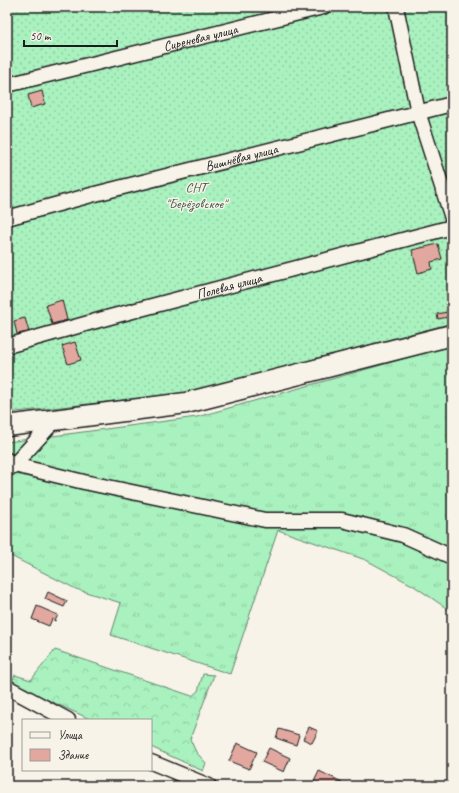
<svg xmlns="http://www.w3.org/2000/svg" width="459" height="793" font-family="Caveat,sans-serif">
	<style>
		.grass { fill: url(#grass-tufts); stroke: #62866d }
		.forest { fill: url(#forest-crowns); stroke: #62866d }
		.garden { fill: url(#garden-dots); stroke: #62866d }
		.building { fill: #e2a89f; stroke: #1c1c1c }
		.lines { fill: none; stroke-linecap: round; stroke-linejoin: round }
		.street-casing { stroke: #1c1c1c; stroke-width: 17 }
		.secondary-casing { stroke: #1c1c1c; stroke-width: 23 }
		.street { stroke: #f7f3e8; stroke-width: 14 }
		.secondary { stroke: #f7f3e8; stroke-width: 20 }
		.labels { text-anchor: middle; stroke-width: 3; stroke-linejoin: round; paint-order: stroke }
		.street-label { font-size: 14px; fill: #1c1c1c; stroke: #f7f3e8 }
		.park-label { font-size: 14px; fill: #465c4d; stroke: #f7f3e8 }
	</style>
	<defs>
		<pattern id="grass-tufts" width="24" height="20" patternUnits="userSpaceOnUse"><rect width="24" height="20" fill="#a9f1be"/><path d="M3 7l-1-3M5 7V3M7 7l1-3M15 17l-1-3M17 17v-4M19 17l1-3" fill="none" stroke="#91cea3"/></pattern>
		<pattern id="forest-crowns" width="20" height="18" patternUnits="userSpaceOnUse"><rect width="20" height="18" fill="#a9f1be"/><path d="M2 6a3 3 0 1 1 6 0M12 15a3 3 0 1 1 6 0" fill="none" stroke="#91cea3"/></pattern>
		<pattern id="garden-dots" width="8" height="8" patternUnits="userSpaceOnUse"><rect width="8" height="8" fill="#a9f1be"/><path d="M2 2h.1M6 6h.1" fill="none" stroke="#91cea3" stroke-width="1.8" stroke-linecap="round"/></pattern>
	</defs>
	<rect width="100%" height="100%" fill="#f7f3e8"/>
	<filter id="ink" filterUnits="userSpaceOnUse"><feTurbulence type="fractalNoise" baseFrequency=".025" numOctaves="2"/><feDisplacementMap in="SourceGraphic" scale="8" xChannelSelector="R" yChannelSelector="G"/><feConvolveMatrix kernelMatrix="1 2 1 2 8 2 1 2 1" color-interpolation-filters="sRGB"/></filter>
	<g filter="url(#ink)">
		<!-- grass -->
		<path class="grass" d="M452,345V612L414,586L366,560L278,530L230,674L111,635L121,603L76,589L7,554V442L197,417Z"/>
		<!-- forest -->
		<path class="forest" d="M55,650L192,696L198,691L203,674L214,675L190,739L196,752L206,763L203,771L151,747V720H92L11,683L15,675L31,680Z"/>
		<!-- garden -->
		<path class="garden" d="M7,7H452V323L186,393L7,413Z"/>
		<!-- building -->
		<path class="building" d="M42,91L45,104L31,108L28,95Z
			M438,244L442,259L431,262L432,269L418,273L412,250Z
			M62,300L67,320L52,324L46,305Z
			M447,312L448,317L438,319L437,314Z
			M25,318L29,332L17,334L14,321Z
			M75,342L81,360L68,364L62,346Z
			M48,592L67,601L64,607L45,599Z
			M37,606L58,615L55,621L52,619L49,626L32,619Z
			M309,727L318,731L312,743L303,739Z
			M279,729L299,735L296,745L276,738Z
			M237,743L257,752L249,769L229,761Z
			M269,748L290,758L284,772L262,762Z
			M319,771L342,782L340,786H318L313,784Z"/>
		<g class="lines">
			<defs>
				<g id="street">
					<path d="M396,7L418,112L452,218"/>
					<path id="s1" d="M7,85L323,7"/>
					<path id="s2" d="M7,218L95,194L452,104"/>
					<path id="s3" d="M7,346L110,317L452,227"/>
					<path d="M7,460L14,465L84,482L265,520H342L403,535L452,557"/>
					<path d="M8,469L14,465L55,420"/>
					<path d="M7,687L68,720"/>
					<path d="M151,762L209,786"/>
				</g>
				<path id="secondary" d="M7,426L186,403L452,335"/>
			</defs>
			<!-- street casing -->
			<use href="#street" class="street-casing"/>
			<!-- secondary casing -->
			<use href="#secondary" class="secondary-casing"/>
			<!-- street -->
			<use href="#street" class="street"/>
			<!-- secondary -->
			<use href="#secondary" class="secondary"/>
		</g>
	</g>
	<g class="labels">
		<!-- street labels -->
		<g class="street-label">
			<text dy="5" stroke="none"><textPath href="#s1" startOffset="199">Сиреневая улица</textPath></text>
			<text dy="5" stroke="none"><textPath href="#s2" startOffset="242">Вишнёвая улица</textPath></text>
			<text dy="5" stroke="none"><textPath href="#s3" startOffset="230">Полевая улица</textPath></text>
		</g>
		<!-- park labels -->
		<g class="park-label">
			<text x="196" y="192">СНТ<tspan x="196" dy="16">"Берёзовское"</tspan></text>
		</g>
	</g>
	<!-- margin -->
	<rect width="459" height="793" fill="none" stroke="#f7f3e8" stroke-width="24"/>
	<rect x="12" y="12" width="435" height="769" fill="none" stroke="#1c1c1c" stroke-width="1.5" filter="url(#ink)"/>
	<!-- legend -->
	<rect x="22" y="719" width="130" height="52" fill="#f7f3e8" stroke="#9f9d96"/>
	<rect x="30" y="732" width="20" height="6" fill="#f7f3e8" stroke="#9f9d96"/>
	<text x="58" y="739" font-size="12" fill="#1c1c1c">Улица</text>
	<rect x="30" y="749" width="20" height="12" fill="#e2a89f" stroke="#9f9d96"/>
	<text x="58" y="759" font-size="12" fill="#1c1c1c">Здание</text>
	<!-- scale -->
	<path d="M24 40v6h93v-6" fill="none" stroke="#1c1c1c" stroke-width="2"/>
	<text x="30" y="40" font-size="12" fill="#1c1c1c" stroke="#f7f3e8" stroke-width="3" paint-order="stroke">50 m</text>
</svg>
